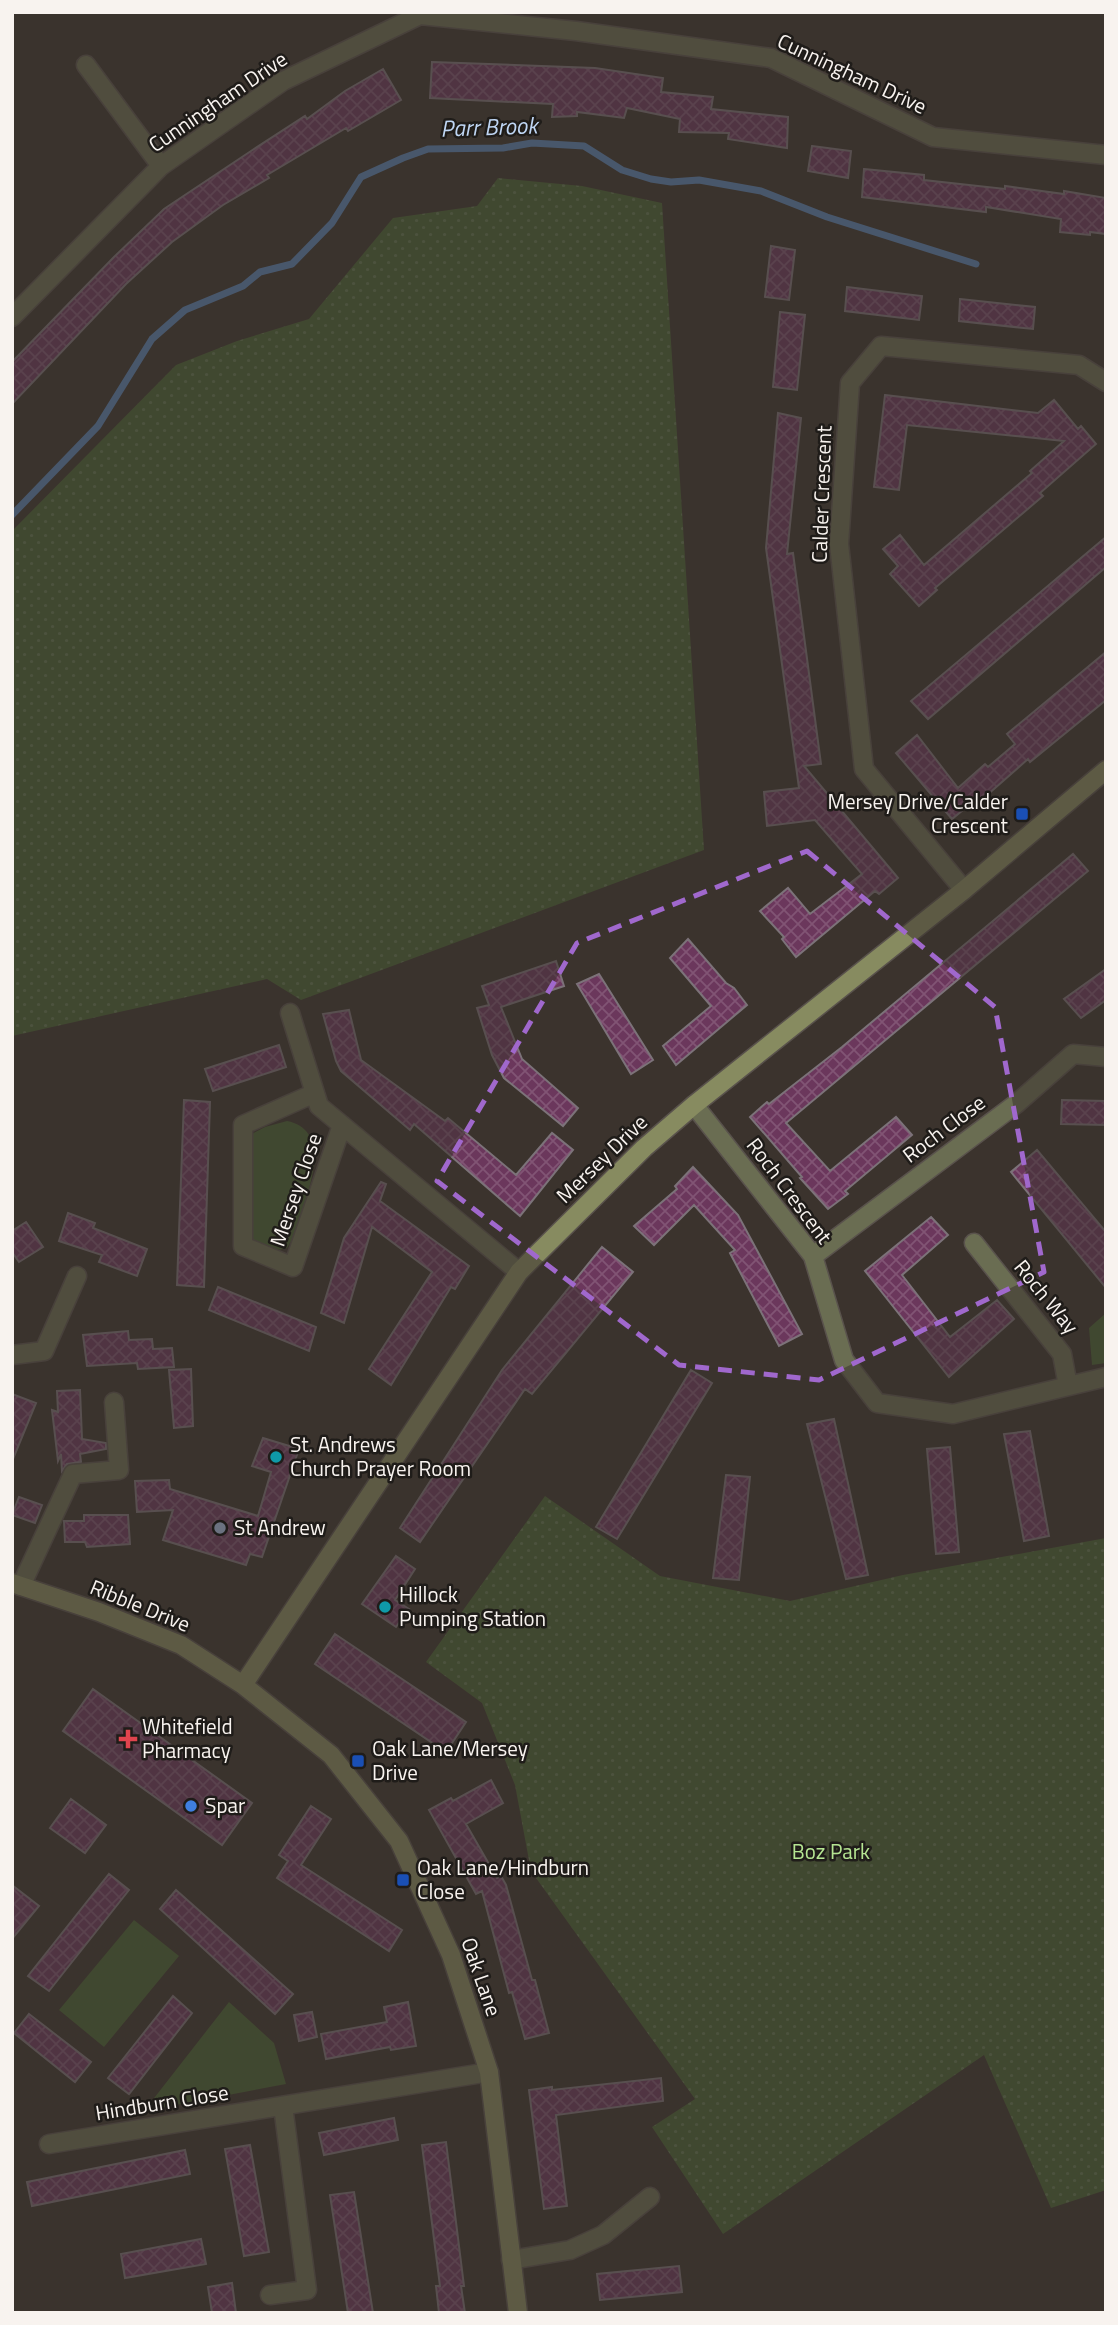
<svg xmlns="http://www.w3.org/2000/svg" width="1118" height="2325" font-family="'Titillium Web',sans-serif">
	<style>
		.grass { fill: #486234 }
		.park { fill: url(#park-dots) }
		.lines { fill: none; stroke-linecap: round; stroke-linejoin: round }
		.stream { stroke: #5a84b6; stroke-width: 7 }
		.building { fill: url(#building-cross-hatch); stroke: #7c7279; stroke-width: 2 }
		.street-casing { stroke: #59524c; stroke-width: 21 }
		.secondary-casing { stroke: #59524c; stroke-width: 21 }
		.street { stroke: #6a6d52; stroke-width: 18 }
		.secondary { stroke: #878b60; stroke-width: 18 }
		.marked { fill: none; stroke: #a068cd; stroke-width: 5; stroke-dasharray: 14 9; stroke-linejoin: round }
		.transit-dot { fill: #1a4fb4; stroke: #1f1c19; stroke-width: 2.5 }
		.culture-dot { fill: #0f9aa8; stroke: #1f1c19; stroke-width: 2.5 }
		.worship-dot { fill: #6b7280; stroke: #1f1c19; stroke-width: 2.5 }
		.health-dot { fill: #e0444e; stroke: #1f1c19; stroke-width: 2.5 }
		.shop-dot { fill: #3f7fe0; stroke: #1f1c19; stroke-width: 2.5 }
		.labels { text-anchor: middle; stroke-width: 5; stroke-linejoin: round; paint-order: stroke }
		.street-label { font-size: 21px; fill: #f8f3ef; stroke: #1f1c19 }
		.poi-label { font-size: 21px; fill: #f8f3ef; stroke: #1f1c19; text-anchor: start }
		.park-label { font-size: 21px; fill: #b5e592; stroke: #1f1c19 }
		.water-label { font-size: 23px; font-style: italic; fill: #bfd6f4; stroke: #1f1c19 }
	</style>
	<defs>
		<pattern id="park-dots" width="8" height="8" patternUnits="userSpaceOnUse" patternTransform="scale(1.75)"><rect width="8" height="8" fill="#486234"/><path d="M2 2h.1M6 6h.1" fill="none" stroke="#637952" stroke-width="1.8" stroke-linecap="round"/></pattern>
		<pattern id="building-cross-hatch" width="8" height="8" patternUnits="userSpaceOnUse" patternTransform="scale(1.75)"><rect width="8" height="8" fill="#6b375c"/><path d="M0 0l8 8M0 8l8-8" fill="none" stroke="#815474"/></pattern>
	</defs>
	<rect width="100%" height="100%" fill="#3b332d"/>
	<!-- grass -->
	<path class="grass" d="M287,1121C339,1131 302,1208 292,1240L287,1248C272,1252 263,1250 252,1240L250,1135L265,1127Z
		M1106,1313V1363L1092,1365L1089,1328Z
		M134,1920L179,1956L104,2047L59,2010Z
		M229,2002L274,2043L286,2084L144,2111Z"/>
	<!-- park -->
	<path class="park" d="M498,178L582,186L662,203L704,850L301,1000L267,979L12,1036V531L176,365L237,341L309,319L393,218L477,206Z
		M545,1496L660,1576L790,1601L903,1575L1106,1538V2190L1051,2208L984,2055L723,2234L652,2127L695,2099L531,1871L515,1785L482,1703L426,1662Z"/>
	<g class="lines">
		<!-- stream -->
		<path class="stream" d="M12,515L98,426L152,339L185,310L243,286L260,272L292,264L332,223L361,177L403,158L428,149L503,148L532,143L584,146L622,170L651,179L671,182L699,180L761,191L827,217L976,264"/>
	</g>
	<!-- building -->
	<path class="building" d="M432,62L595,68L663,78L661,92L713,97L711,109L788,117L787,148L728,139L729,133L679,132L680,119L627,108L624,118L577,112V116L552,117L553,104L430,98Z
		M383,69L401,100L348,131L346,128L267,175L269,178L223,205L172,242L126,284L12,404V362L114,257L164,209L251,151L305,116L307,119L345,91Z
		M812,146L851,151L848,178L808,171Z
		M864,169L924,175V180L1005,189V186L1064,194V191L1106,198V234L1090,232V235L1060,232L1061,219L986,207V212L862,197Z
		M771,246L795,250L789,300L765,297Z
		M847,287L922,296L919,320L845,311Z
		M960,299L1035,307L1033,329L959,321Z
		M780,312L805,315L797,390L773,387Z
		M885,395L1038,413L1054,400L1078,429L1081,426L1096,444L1040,493L1043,496L935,588L937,590L919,606L890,574L898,566L883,549L900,535L924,565L1032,473L1030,471L1064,441L907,425L899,490L874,487Z
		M778,413L801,418L787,554L793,553L821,764L804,766L898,878L879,894L875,891L796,957L782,939L784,937L760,911L788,888L810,914L862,874L815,820L767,826L764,792L799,788L766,548Z
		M1106,537V567L928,719L911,701Z
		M1106,652V700L1030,762L1028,759L977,804L974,801L952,819L896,753L917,735L958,788L985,764L988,767L1015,744L1007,734Z
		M1073,854L1088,871L786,1123L830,1171L896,1117L912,1135L845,1191L848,1194L828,1209L800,1178L802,1177L750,1117L767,1102L769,1104L842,1047Z
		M688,939L726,983L734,988L747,1005L676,1065L663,1046L711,1006L670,958Z
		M556,961L564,986L501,1007L522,1059L578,1108L563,1126L504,1078L492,1055L477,1008L489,1005L482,986Z
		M1106,969V1000L1081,1018L1064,999Z
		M599,974L653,1060L631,1074L577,984Z
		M349,1010L361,1060L445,1121L448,1118L516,1175L552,1133L573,1150L520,1216L414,1124L410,1130L341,1071L336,1061L323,1014Z
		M279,1045L286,1067L213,1091L205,1069Z
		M184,1100L210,1102L204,1287L177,1285Z
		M1062,1100L1106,1101V1125L1061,1124Z
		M1037,1150L1106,1232V1288L1011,1172Z
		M693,1167L738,1215L802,1334L779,1346L730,1253L735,1250L694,1205L654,1245L634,1226L677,1189L675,1186Z
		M381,1182L386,1184L380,1201L469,1266L455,1289L451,1287L391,1385L369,1369L432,1272L372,1227L344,1323L321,1313L344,1238Z
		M68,1213L95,1223L93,1228L147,1249L137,1276L99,1262L102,1255L59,1241Z
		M931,1217L948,1235L902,1275L950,1337L997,1300L1014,1319L949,1377L865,1271Z
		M26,1222L43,1247L19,1262L12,1252V1231Z
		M602,1247L633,1272L532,1394L525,1389L420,1542L400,1528L502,1370Z
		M218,1287L316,1327L309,1351L209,1310Z
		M128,1331L129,1340L152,1339L153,1349L172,1348L174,1367L138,1369L137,1363L87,1366L83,1335Z
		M191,1369L193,1426L174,1428L169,1370Z
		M691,1370L712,1383L617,1539L596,1527Z
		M80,1390L82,1439L106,1443V1449L80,1454L81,1462L67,1464L62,1471L61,1454L58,1461L52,1410L58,1412L57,1391Z
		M12,1394L36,1403L13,1459H12Z
		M834,1419L868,1575L846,1579L807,1424Z
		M1030,1431L1049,1536L1024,1541L1004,1434Z
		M263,1438L299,1449L262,1557L250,1554L246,1565L163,1540L173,1510L137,1512L135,1481L169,1480L170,1489L258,1516L271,1472L252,1466Z
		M950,1447L959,1552L936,1554L927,1449Z
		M726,1475L750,1477L739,1580L713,1578Z
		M19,1497L42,1505L35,1523L12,1515Z
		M84,1515H128L130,1544L87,1547L85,1542H65L64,1521H84Z
		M396,1556L415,1569L395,1600L409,1609L396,1627L362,1604Z
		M335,1634L466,1722L446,1752L315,1664Z
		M93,1689L252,1803L222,1845L63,1731Z
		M491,1780L503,1803L466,1824L497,1878L501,1876L506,1885L532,1980H535L549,2033L525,2039L512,1992L509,1993L482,1891L476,1894L429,1810L451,1798L453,1801Z
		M71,1799L106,1825L85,1853L50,1828Z
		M311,1806L331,1819L301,1865L402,1930L389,1951L277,1878L288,1861L279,1855Z
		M109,1874L129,1890L49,1991L28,1976Z
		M12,1885L39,1906L12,1939Z
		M176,1890L293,1994L275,2014L160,1909Z
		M173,1996L192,2013L129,2094L108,2078Z
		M408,2002L416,2046L391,2050L390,2047L326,2059L321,2034L387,2022L384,2007Z
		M312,2012L317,2037L299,2041L294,2015Z
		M29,2014L91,2062L75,2082L14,2033Z
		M661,2078L663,2101L556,2115L567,2206L544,2209L529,2090L552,2087V2090Z
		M394,2118L398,2140L324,2155L319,2133Z
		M446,2142L464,2286H461L465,2313H439L436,2286H440L422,2145Z
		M250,2145L269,2252L244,2256L225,2149Z
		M185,2150L190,2174L32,2206L27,2182Z
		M354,2192L373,2313H348L330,2195Z
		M201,2239L206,2264L125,2278L121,2254Z
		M679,2266L682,2292L600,2300L597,2274Z
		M232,2283L236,2313H212L208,2287Z"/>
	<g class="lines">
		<defs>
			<path id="street" d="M86,65L161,166
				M12,317L161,166L283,81L420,15L576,31L771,58L933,137L1106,155
				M964,890L864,769L839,544L850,383L881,346L1079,365L1106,382
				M290,1013L319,1106L519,1272
				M315,1093L243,1125V1246L293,1267L342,1125
				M694,1105L813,1256L844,1360L877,1403L953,1414L1106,1377
				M974,1243L1062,1354L1068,1386
				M813,1256L1016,1104L1073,1054L1106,1057
				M12,1355L44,1351L77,1276
				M21,1586L73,1474L119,1470L114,1402
				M49,2144L489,2072
				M511,2260L570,2250L603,2235L650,2197
				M270,2295L307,2290L283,2106"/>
			<path id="secondary" d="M12,1583L99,1612L181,1645L243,1685L331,1755L399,1841L451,1955L489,2072L518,2313
				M243,1685L519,1272L644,1148L694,1105L964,890L1106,770"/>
		</defs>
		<!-- street casing -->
		<use href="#street" class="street-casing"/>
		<!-- secondary casing -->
		<use href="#secondary" class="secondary-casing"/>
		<!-- street -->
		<use href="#street" class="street"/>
		<!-- secondary -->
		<use href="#secondary" class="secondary"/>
	</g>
	<!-- marked area -->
	<path d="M0 0H1118V2325H0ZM807,851L995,1007L1044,1272L819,1380L679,1365L437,1181L577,943Z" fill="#3b332d" fill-opacity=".55" fill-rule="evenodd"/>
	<path class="marked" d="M807,851L995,1007L1044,1272L819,1380L679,1365L437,1181L577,943Z"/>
	<!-- markers -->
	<g class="transit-dot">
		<rect x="1015" y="807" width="14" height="14" rx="3.5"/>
		<rect x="351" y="1754" width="14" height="14" rx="3.5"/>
		<rect x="396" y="1873" width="14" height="14" rx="3.5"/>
	</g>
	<g class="culture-dot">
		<circle cx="276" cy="1457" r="7"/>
		<circle cx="385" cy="1607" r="7"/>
	</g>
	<circle class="worship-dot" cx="220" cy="1528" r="7"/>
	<path class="health-dot" d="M124.5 1728.5h7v7h7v7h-7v7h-7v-7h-7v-7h7z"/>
	<circle class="shop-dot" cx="191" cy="1806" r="7"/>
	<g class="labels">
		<!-- street labels -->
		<g class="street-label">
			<text transform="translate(852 74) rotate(25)" y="7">Cunningham Drive</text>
			<text transform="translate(218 102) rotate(-34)" y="7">Cunningham Drive</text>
			<text transform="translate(822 494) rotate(-88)" y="7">Calder Crescent</text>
			<text transform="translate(944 1129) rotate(-37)" y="7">Roch Close</text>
			<text transform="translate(602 1159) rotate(-44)" y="7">Mersey Drive</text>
			<text transform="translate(296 1190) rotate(-71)" y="7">Mersey Close</text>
			<text transform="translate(789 1191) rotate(53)" y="7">Roch Crescent</text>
			<text transform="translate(1046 1297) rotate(51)" y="7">Roch Way</text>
			<text transform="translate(140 1606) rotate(22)" y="7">Ribble Drive</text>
			<text transform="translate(481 1977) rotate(71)" y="7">Oak Lane</text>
			<text transform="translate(162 2103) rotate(-9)" y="7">Hindburn Close</text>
		</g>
		<!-- poi labels -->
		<g class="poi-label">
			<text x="1008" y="809" text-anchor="end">Mersey Drive/Calder<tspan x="1008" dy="24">Crescent</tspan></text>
			<text x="290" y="1452">St. Andrews<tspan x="290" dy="24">Church Prayer Room</tspan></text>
			<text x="234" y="1535">St Andrew</text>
			<text x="399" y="1602">Hillock<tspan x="399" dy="24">Pumping Station</tspan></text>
			<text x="142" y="1734">Whitefield<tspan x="142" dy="24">Pharmacy</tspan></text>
			<text x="372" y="1756">Oak Lane/Mersey<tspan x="372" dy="24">Drive</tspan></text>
			<text x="205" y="1813">Spar</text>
			<text x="417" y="1875">Oak Lane/Hindburn<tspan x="417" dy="24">Close</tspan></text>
		</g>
		<!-- park labels -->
		<g class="park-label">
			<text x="831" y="1859">Boz Park</text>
		</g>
		<!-- water labels -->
		<g class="water-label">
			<text transform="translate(489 127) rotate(-2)" y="8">Parr Brook</text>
		</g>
	</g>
	<!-- border -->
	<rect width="1118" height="2325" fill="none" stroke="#f8f3ef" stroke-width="28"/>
</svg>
